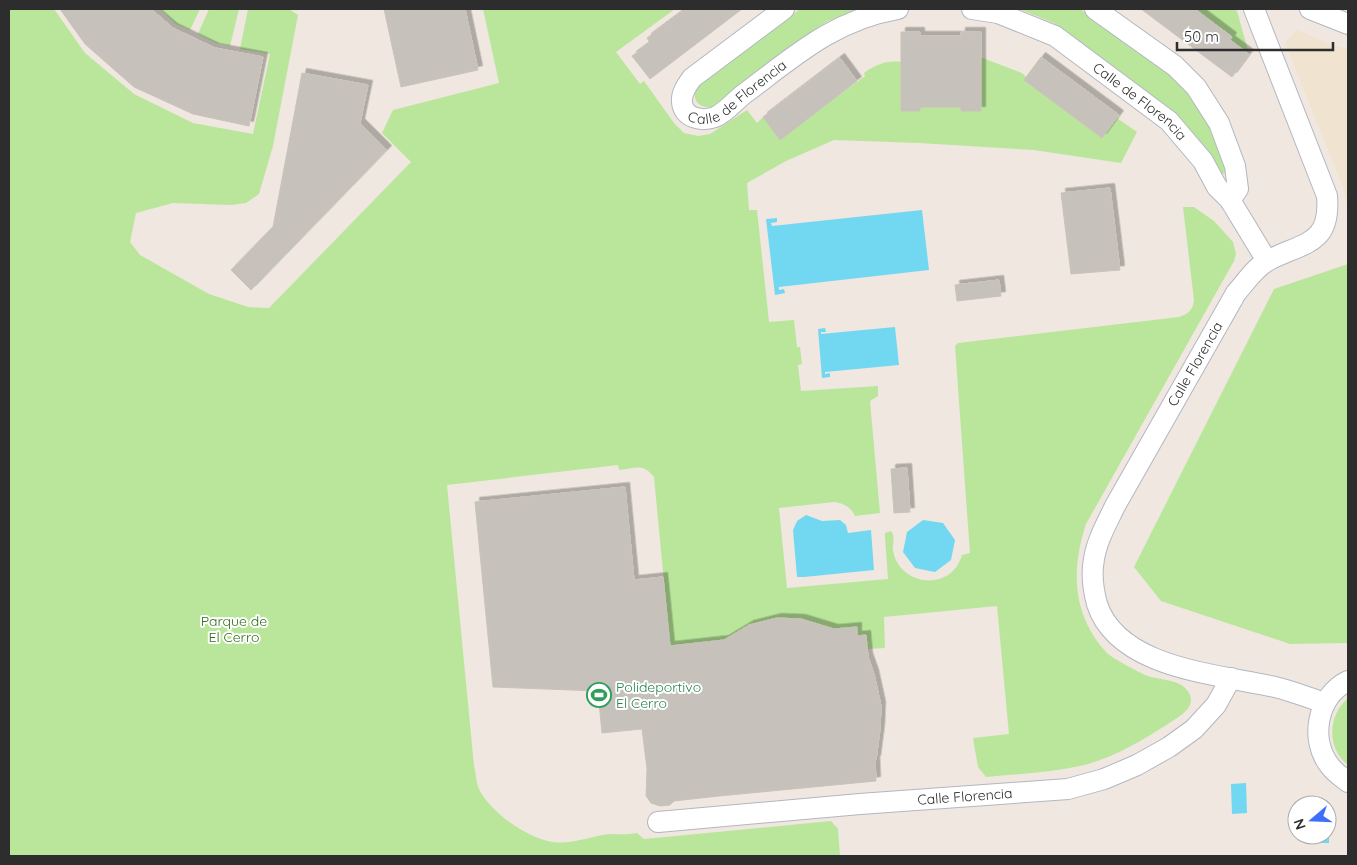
<svg xmlns="http://www.w3.org/2000/svg" width="1357" height="865" font-family="Quicksand,sans-serif">
	<style>
		.education { fill: #f0e3cf }
		.green { fill: #bae69b }
		.water { fill: #72d8f2 }
		.building { fill: #c7c1bc; stroke: #cac3b9; filter: url(#shadow) }
		.lines { fill: none; stroke-linecap: round; stroke-linejoin: round }
		.minor-casing { stroke: #b3b7c1; stroke-width: 22 }
		.minor { stroke: #fff; stroke-width: 20 }
		.labels { text-anchor: middle; stroke-width: 4; stroke-linejoin: round; paint-order: stroke }
		.street-label { font-size: 14px; fill: #2d2d2d; stroke: #fff }
		.park-label { font-size: 14px; fill: #316e19; stroke: #fff }
		.leisure-label { font-size: 14px; fill: #27864d; stroke: #fff; text-anchor: start }
	</style>
	<defs>
		<filter id="shadow"><feDropShadow dx="4.5" dy="-4.5" stdDeviation="0" flood-color="#0004"/></filter>
	</defs>
	<rect width="100%" height="100%" fill="#efe7e0"/>
	<!-- education -->
	<path class="education" d="M1297,30L1328,43L1348,49V210L1343,187L1285,43Z"/>
	<!-- green -->
	<path class="green" d="M9,9H54L85,53L134,94L193,123L253,134L270,54L240,49L248,9H289L298,15L273,146L259,194L246,203L231,205L173,203L136,213L130,242L140,255L209,294L248,307L269,308L411,162L382,133L393,110L499,83L483,9H675L616,52L640,84L644,81L674,123L684,133L698,136L710,134L747,110L757,123L763,117L780,139L865,76L864,73C875,65 887,60 901,62V111H919L920,107L980,57L1022,73L1026,77L1024,80L1102,138L1117,118L1137,132L1121,163L1034,150L919,143L834,140L786,161L747,183L749,210H757L769,322L794,320L797,347H800L802,364L798,365L801,391L878,386V396L870,401L880,513L855,516C851,507 843,503 834,502L779,508L787,588L888,579L885,537V533L891,531C896,538 892,543 893,550C896,572 919,585 939,579C951,576 959,566 962,555L970,553L955,346L958,343L1179,317C1188,314 1193,310 1194,300L1183,207H1194L1214,221L1233,242L1236,254L1234,261L1086,524C1071,570 1072,614 1106,652C1111,658 1137,671 1145,675C1160,681 1181,678 1189,693C1197,708 1178,717 1168,724C1141,741 1112,759 1080,766C1049,773 1017,774 986,777L978,767L973,738L1009,734L997,606L884,617L885,648L867,649L857,636V627L834,629L801,619L777,618L749,625L724,640L670,646L654,477C643,463 636,468 619,470L618,465L447,485L474,766C476,773 476,782 479,789C491,813 526,837 552,842C571,845 591,836 610,834C619,834 628,835 637,833L644,839L831,821L838,829L840,856H9Z
		M160,9H200L190,30L176,24Z
		M209,9H239L230,46L216,43L198,34Z
		M800,9H860L828,21L818,27L718,105C701,112 688,100 699,85Z
		M1019,9H1080L1179,80L1209,121L1227,172L1220,175C1206,151 1193,130 1172,112L1054,23Z
		M1193,9H1234L1237,11L1249,54L1230,40L1232,36L1217,25L1214,28L1191,11Z
		M1348,264V643L1290,644L1161,601L1134,567L1274,289Z
		M1348,698V765C1326,748 1328,715 1348,698Z"/>
	<!-- water -->
	<path class="water" d="M922,210L929,270L779,287V290L784,289L785,293L775,295L766,219L777,218V222L771,223L772,226Z
		M895,327L899,365L825,372V374L830,373V377L822,378L818,329L825,328L826,332H821V334Z
		M806,515L822,521L840,520L846,525L848,533L871,530L874,570L804,577H797L793,530L797,521Z
		M923,520L943,523L955,540L951,560L935,572L915,568L903,552L907,532Z
		M1246,783L1247,813L1232,814L1231,784Z
		M1327,816H1329V843H1316V835H1327Z"/>
	<!-- building -->
	<path class="building" d="M60,9H151L173,28L215,48L263,57L249,126L193,114L134,87L85,44Z
		M384,9H465L478,70L401,87Z
		M686,9H742L650,79L632,56L650,43L647,38Z
		M1141,9H1195L1232,37L1230,40L1249,54L1232,77Z
		M901,32H920V36H961V32H981V111H961V107H920V111H901Z
		M1041,57L1119,115L1102,138L1024,80Z
		M840,58L857,81L780,140L763,117Z
		M302,73L368,85L360,123L387,150L251,290L231,270L273,227Z
		M1110,188L1120,270L1071,274L1061,193Z
		M999,280L1001,296L957,301L955,285Z
		M907,468L910,512L894,513L891,469Z
		M625,487L634,580L663,577L670,646L724,640L749,625L777,618L801,619L834,629L857,627V636L866,635L868,657L874,674L881,706L880,729L876,760H875L876,781L719,796L674,801L670,805L660,806L651,803L646,796L647,769L642,729L602,733L598,691L493,687L475,502Z"/>
	<g class="lines">
		<defs>
			<g id="minor">
				<path id="s1" d="M784,9L692,78C687,85 681,93 682,102C683,118 702,122 715,117C727,112 737,98 748,91C797,54 835,20 898,9"/>
				<path id="s2" d="M972,9L998,13L1055,36L1169,121L1203,161L1217,187L1230,200L1267,261"/>
				<path d="M1095,9L1175,66L1196,87L1219,123L1235,166L1238,189L1230,200"/>
				<path d="M1254,9L1327,196C1331,245 1304,242 1269,260C1255,267 1246,282 1236,293L1115,506C1107,523 1097,540 1094,559C1091,574 1093,589 1097,604C1118,669 1218,674 1275,687C1292,691 1309,698 1325,703"/>
				<path d="M1310,9L1348,24"/>
				<path d="M1348,681C1317,696 1309,740 1330,766C1335,773 1342,777 1348,782"/>
				<path id="s3" d="M658,822L860,804L1068,789L1104,779L1137,765L1169,747L1194,729L1216,705L1231,678"/>
			</g>
		</defs>
		<!-- minor casing -->
		<use href="#minor" class="minor-casing"/>
		<!-- minor -->
		<use href="#minor" class="minor"/>
	</g>
	<!-- icons -->
	<defs>
		<symbol id="stadium-ring" viewBox="-11 -11 22 22"><circle r="9.5" fill="#fff" stroke="#2e9e5b" stroke-width="1.5"/><path d="M0-5a6.5 5 0 1 0 0 10a6.5 5 0 1 0 0-10ZM-3.5-1.8h7v3.6h-7Z" fill="#2e9e5b"/></symbol>
	</defs>
	<g fill-rule="evenodd">
		<use href="#stadium-ring" x="585" y="681" width="28" height="28"/>
	</g>
	<g class="labels">
		<!-- street labels -->
		<g class="street-label">
			<text dy="5" stroke="none"><textPath href="#s1" startOffset="214">Calle de Florencia</textPath></text>
			<text dy="5" stroke="none"><textPath href="#s2" startOffset="195">Calle de Florencia</textPath></text>
			<text transform="translate(1195 364) rotate(-60)" y="5">Calle Florencia</text>
			<text dy="5" stroke="none"><textPath href="#s3" startOffset="308">Calle Florencia</textPath></text>
		</g>
		<!-- park labels -->
		<g class="park-label">
			<text x="234" y="626">Parque de<tspan x="234" dy="16">El Cerro</tspan></text>
		</g>
		<!-- leisure labels -->
		<g class="leisure-label">
			<text x="616" y="692">Polideportivo<tspan x="616" dy="16">El Cerro</tspan></text>
		</g>
	</g>
	<!-- border -->
	<rect width="1357" height="865" fill="none" stroke="#2d2d2d" stroke-width="20"/>
	<!-- north arrow -->
	<g transform="translate(1312 820) rotate(251)"><circle r="24" fill="#ffffff" stroke="#ababab"/>
	<path d="M0-4L9 19L0 12L-9 19Z" fill="#3d6efe"/>
	<text y="-8" font-size="14" font-weight="bold" text-anchor="middle" fill="#2d2d2d">N</text>
	</g>
	<!-- scale -->
	<path d="M1177 42v8h156v-8" fill="none" stroke="#2d2d2d" stroke-width="2.5"/>
	<text x="1184" y="42" font-size="15" fill="#2d2d2d" stroke="#ffffff" stroke-width="4" paint-order="stroke">50 m</text>
</svg>
